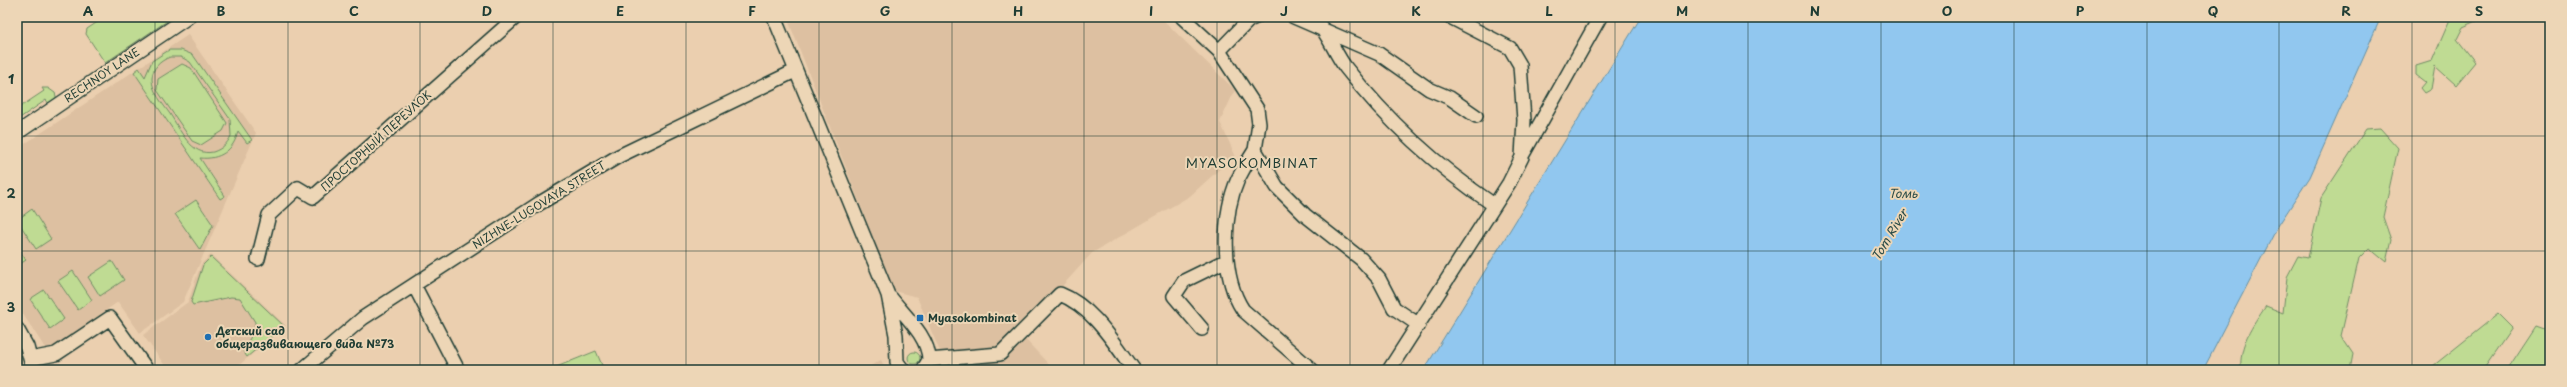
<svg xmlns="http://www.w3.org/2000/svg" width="2567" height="387" font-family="'Playpen Sans',sans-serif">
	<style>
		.built { fill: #ddc0a1 }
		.green { fill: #bfdb93; stroke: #6f8c64; fill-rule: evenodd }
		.water { fill: #91c7ef; stroke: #6390a4 }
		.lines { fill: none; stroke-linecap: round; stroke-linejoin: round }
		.minor-casing { stroke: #1f3d34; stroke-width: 16 }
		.minor { stroke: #edd6b6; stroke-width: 13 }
		.grid { fill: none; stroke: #1f3d34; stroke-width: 1; stroke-opacity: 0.55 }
		.poi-dot { fill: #1f6fb2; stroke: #edd6b6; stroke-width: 1.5 }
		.labels { text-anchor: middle; stroke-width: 4; stroke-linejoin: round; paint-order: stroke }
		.street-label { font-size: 11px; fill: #1f3d34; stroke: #edd6b6 }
		.poi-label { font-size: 11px; font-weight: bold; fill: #1f3d34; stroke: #edd6b6; text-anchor: start }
		.water-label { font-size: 12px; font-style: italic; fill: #2a4b47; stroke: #edd6b6 }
		.quarter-label { font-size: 13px; letter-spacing: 1px; fill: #1f3d34; stroke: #edd6b6 }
		.neatline { fill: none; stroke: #1f3d34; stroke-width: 1.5 }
		.grid-label { font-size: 13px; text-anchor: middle; font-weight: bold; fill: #1f3d34 }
	</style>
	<rect width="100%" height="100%" fill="#ebcfaf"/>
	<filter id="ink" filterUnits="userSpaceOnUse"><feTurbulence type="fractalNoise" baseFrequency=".025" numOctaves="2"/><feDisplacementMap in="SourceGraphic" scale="8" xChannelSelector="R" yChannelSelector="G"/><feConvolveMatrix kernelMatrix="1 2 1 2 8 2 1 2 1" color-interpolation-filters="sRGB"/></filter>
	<g filter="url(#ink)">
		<!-- built -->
		<path class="built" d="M787,17H1160L1235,90L1220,122L1235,155L1190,196L1092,253L1056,293L998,349L941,354L917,297L894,291Z
			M188,35L256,133L183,302L140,333L118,302L47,351L17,305V149Z
			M211,255L286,326L233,370H168L143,335L188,302L201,264Z
			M1023,337L1054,370H944L954,364L1002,358Z
			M881,360L886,370H863Z"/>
		<!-- green -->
		<path class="green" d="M105,17H173L105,63L86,34L87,29Z
			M2451,17H2486L2463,27L2457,39L2475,62L2456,85L2435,66L2431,89L2424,93L2420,88L2425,82L2416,75V66L2432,61Z
			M169,50H181L193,55L252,140L247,143L238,131C234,151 219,160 200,158L225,196L220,199L134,72L139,68L145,77L152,61ZM170,57H181L190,62L230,119L231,136C227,144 222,149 213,152C191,157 180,129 170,114C163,104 152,92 152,79C152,68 160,61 170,57Z
			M182,64L191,68L227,123L223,131L201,145L192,141L157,90L158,79Z
			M42,88H48L55,93L57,100L50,105L46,100L17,120V109L44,91Z
			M2380,128L2398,148L2383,217L2391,240L2386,262L2369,248L2359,258L2341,336L2353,354L2350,370H2241C2239,344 2252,327 2266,306L2283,313L2287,277L2298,256L2308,258L2321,198L2366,129Z
			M196,200L213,225L200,250L175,214Z
			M32,209L51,239L36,249L17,220Z
			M17,247L26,260L17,266Z
			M211,257L284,326L247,357L243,351L255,329V322L240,298L231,297L193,305L191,302L203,265Z
			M112,261L124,280L100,296L88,277Z
			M73,271L92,300L78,310L58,281Z
			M44,290L64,319L50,329L30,299Z
			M2498,314L2512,328L2483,370H2428Z
			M2536,326L2550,331V370H2507Z
			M596,351L604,370H549Z
			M908 358a6 6 0 1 1 12 0a6 6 0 1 1-12 0Z"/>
		<!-- water -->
		<path class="water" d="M1641,17H2381L2310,177L2278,226L2203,370H1424Z"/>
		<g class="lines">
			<defs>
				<path id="minor" d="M774,17L888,295L896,335L897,362L903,370
					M1182,17L1219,51L1257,109L1259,124L1255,150L1277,187L1305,215L1361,259L1379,279L1394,308L1419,325
					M1294,17L1379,54L1429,89L1450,98L1476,116
					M1313,17C1330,35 1333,51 1346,68C1388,122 1438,167 1494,205
					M1219,51L1249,20L1256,17
					M17,133L188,17
					M1255,150C1249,159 1243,169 1238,179C1222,215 1221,277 1243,310L1312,370
					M1523,154L1600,17
					M258,259L269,215L298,188L313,197L516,17
					M414,285L458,370
					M891,298C904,315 929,337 929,360L923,370
					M17,329L27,347L33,370
					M1202,329L1174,296L1184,281L1227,260
					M30,359L56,354L110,318L147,370
					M929,360L1000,354L1060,294C1093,307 1114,343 1134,370
					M302,370L363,318L540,203L619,156L795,71
					M1389,370L1509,183L1522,157L1524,120L1520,65L1510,48L1450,17"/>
			</defs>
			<!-- minor casing -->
			<use href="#minor" class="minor-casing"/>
			<!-- minor -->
			<use href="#minor" class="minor"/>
		</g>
	</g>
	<!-- grid -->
	<path class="grid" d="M155,17V370M288,17V370M420,17V370M553,17V370M686,17V370M819,17V370M952,17V370M1084,17V370M1217,17V370M1350,17V370M1483,17V370M1615,17V370M1748,17V370M1881,17V370M2014,17V370M2147,17V370M2279,17V370M2412,17V370M17,136H2550M17,251H2550"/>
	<!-- markers -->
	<g class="poi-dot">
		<rect x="916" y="314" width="8" height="8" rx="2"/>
		<circle cx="208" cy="337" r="4"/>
	</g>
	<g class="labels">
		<!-- street labels -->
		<g class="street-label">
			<text transform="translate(102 75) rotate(-34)" y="4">RECHNOY LANE</text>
			<text transform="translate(376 141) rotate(-42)" y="4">ПРОСТОРНЫЙ ПЕРЕУЛОК</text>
			<text transform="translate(539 205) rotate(-32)" y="4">NIZHNE-LUGOVAYA STREET</text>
		</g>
		<!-- poi labels -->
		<g class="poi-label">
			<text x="928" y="322">Myasokombinat</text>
			<text x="216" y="335">Детский сад<tspan x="216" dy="13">общеразвивающего вида №73</tspan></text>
		</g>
		<!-- water labels -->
		<g class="water-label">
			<text x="1903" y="198">Томь</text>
			<text transform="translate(1890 235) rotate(-59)" y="4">Tom River</text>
		</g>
		<!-- quarter labels -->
		<g class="quarter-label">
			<text x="1252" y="168">MYASOKOMBINAT</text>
		</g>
	</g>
	<!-- margin -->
	<rect width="2567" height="387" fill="none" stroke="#edd6b6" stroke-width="44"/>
	<rect x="22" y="22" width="2523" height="343" class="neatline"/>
	<g class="grid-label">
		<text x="88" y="16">A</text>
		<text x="221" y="16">B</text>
		<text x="354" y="16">C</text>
		<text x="487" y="16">D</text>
		<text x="620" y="16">E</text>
		<text x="752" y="16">F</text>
		<text x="885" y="16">G</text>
		<text x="1018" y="16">H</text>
		<text x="1151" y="16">I</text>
		<text x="1284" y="16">J</text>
		<text x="1416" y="16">K</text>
		<text x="1549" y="16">L</text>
		<text x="1682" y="16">M</text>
		<text x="1815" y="16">N</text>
		<text x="1947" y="16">O</text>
		<text x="2080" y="16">P</text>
		<text x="2213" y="16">Q</text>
		<text x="2346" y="16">R</text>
		<text x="2479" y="16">S</text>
		<text x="11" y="84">1</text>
		<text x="11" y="198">2</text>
		<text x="11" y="312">3</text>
	</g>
</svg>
